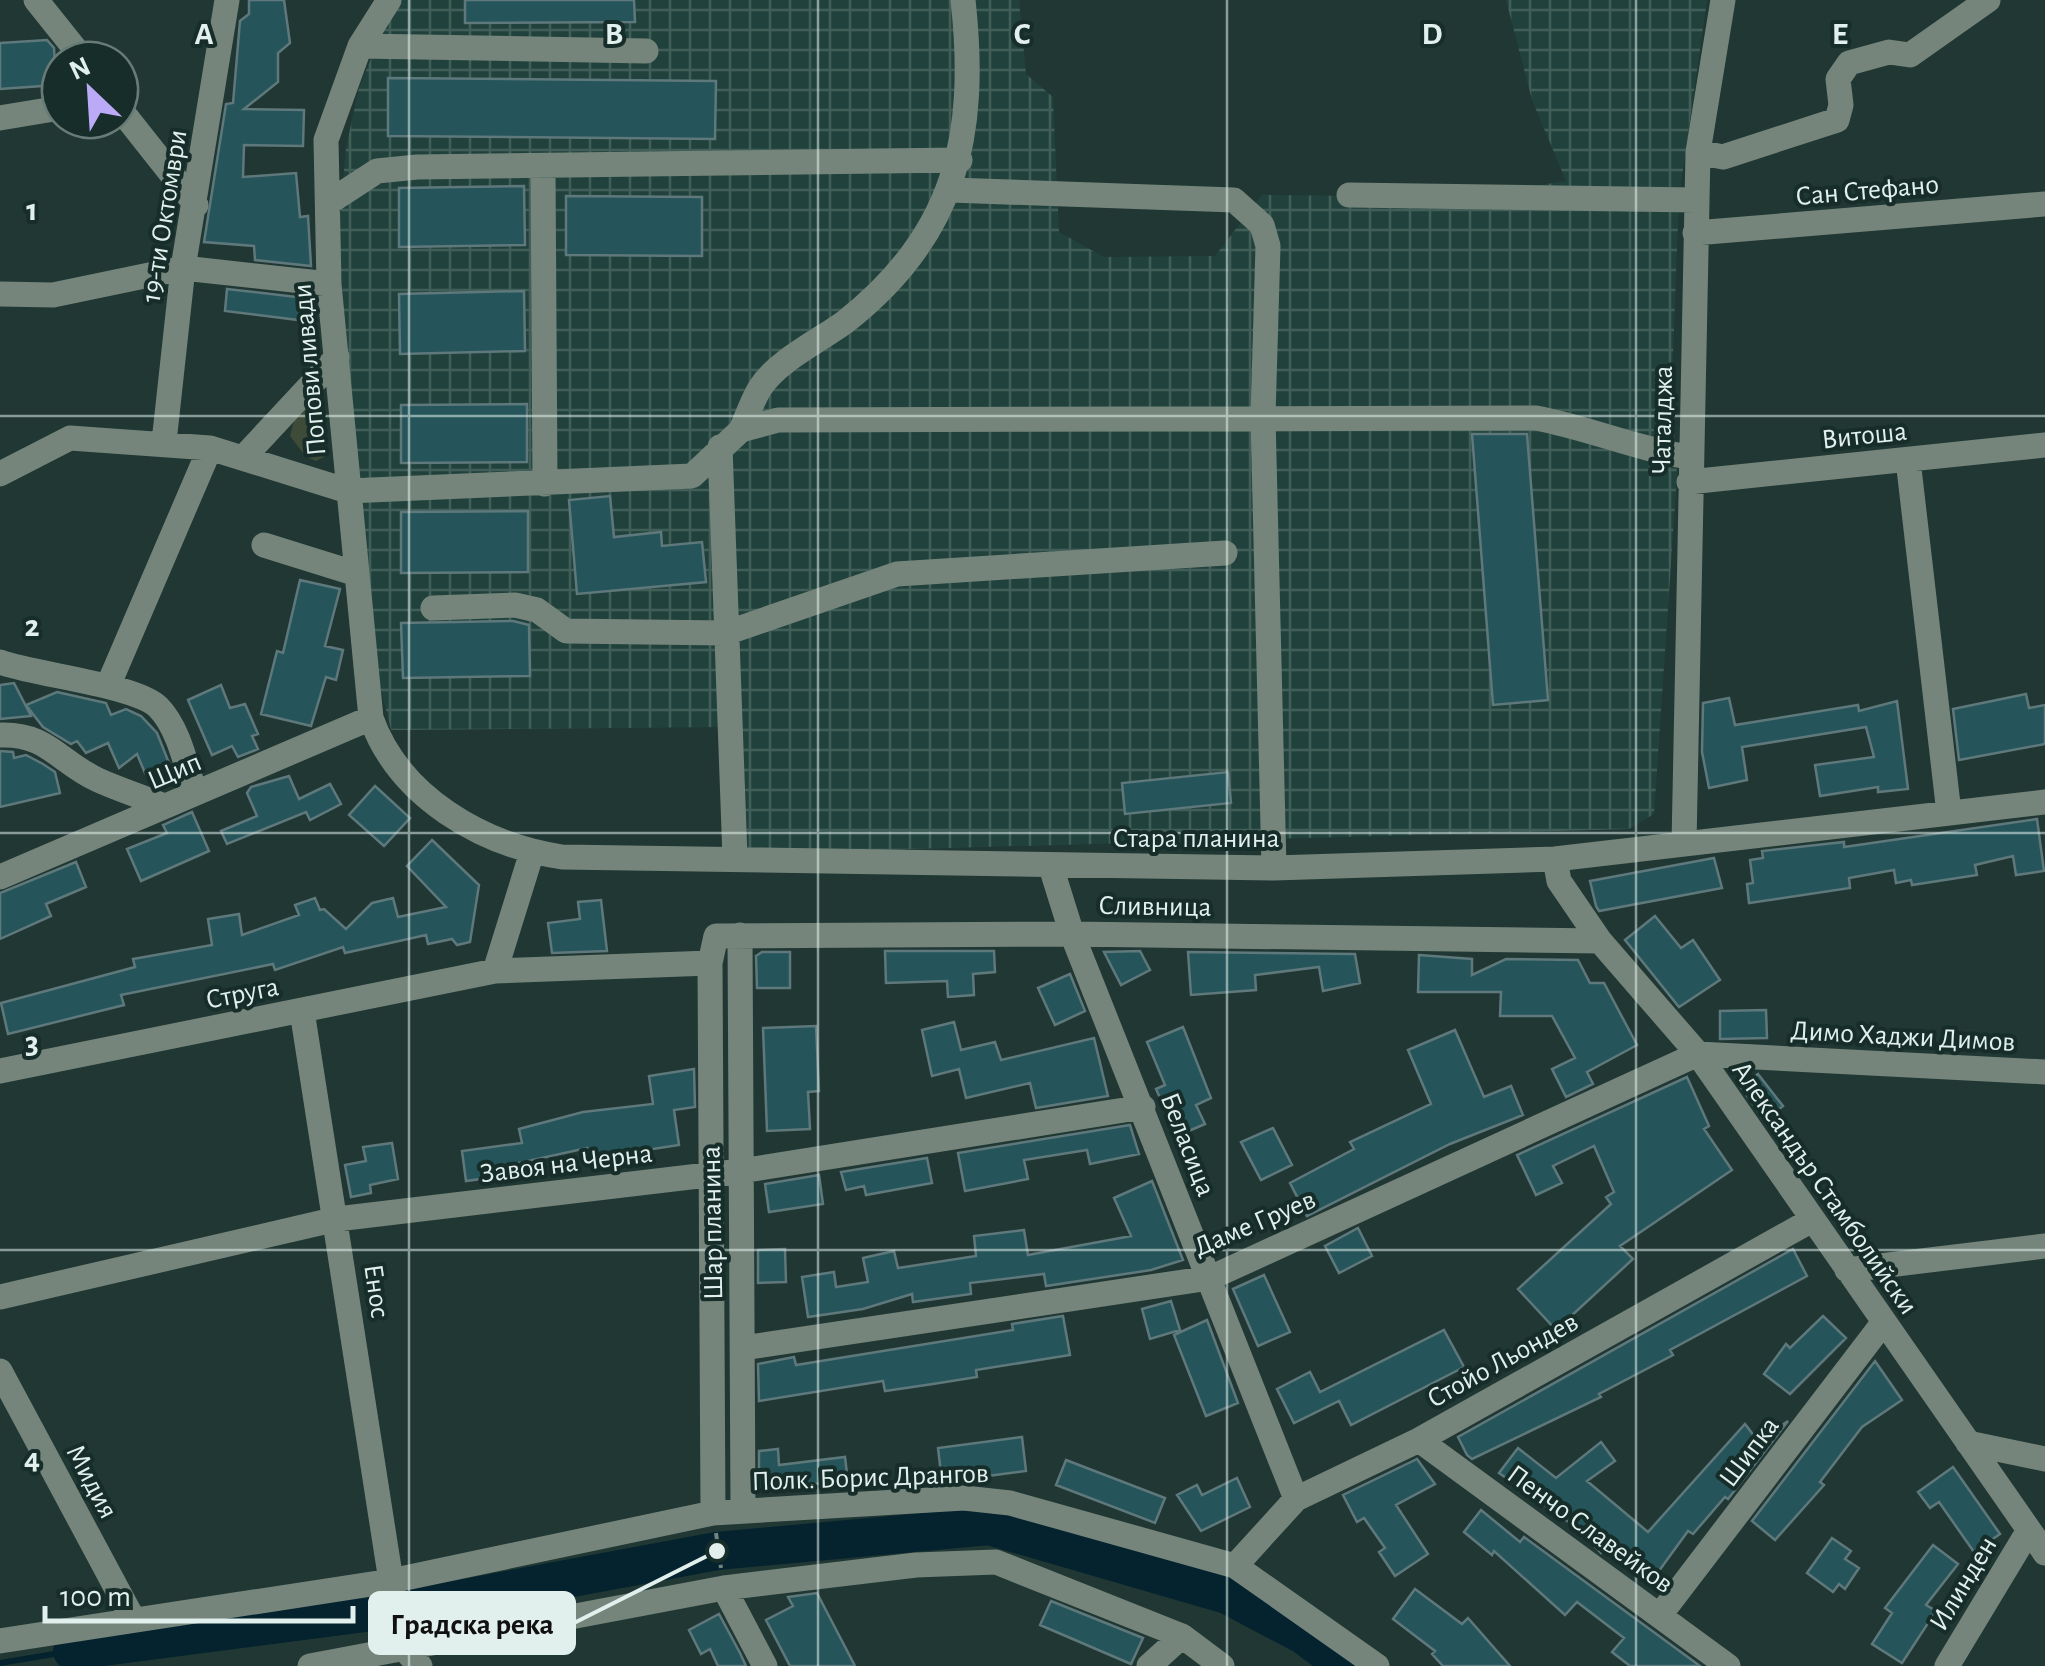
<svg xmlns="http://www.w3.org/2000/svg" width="2045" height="1666" font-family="'Alegreya Sans',sans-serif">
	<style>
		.industrial { fill: url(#industrial-grid) }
		.park { fill: #3f4b39 }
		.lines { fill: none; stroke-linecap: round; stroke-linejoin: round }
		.stream { stroke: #04232e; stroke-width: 6 }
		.river { stroke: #04232e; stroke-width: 38 }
		.building { fill: #25555a; stroke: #5e787b; stroke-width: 2.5 }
		.path { stroke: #708480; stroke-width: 4; stroke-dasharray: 8 8; stroke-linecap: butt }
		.minor { stroke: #75857b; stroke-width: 25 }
		.grid { fill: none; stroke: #e2f0ed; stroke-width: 2.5; stroke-opacity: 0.55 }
		.labels { text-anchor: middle; stroke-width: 8; stroke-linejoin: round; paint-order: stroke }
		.street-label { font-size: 28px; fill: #e2f0ed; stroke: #162d29 }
		.grid-label { font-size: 32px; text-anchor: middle; font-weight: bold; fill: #e2f0ed; stroke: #162d29; stroke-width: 8; stroke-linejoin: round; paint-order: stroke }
		.leader { fill: none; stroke: #e2f0ed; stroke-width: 4 }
		.callout-dot { fill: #e2f0ed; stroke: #162d29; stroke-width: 4 }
		.callout { fill: #e2f0ed; stroke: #e2f0ed; stroke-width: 4 }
		.callout-label { font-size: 30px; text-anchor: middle; font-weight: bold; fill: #111 }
	</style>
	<defs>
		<pattern id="industrial-grid" width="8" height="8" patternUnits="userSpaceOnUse" patternTransform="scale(2.5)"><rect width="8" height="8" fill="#21423c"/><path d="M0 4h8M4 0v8" fill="none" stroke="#415e58"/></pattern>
	</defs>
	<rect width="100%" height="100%" fill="#203733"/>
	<!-- industrial -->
	<path class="industrial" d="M401,0H1019L1026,74L1053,97L1059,232L1104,257L1215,256L1262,195L1463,197L1566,181L1532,100L1506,0H1707L1679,198L1672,381L1677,475L1654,814L1629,829L736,854L727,727L391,730L380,686L361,512L338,238L346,147L359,88L387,19Z"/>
	<!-- park -->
	<path class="park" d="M311,405L319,407C325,422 329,442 324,457L316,461L306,457L290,436L295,416Z"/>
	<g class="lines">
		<!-- stream -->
		<path class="stream" d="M0,1663L72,1651"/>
		<!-- river -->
		<path class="river" d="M72,1651L427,1605L717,1551L989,1526L1227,1595L1303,1635L1345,1666"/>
	</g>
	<!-- building -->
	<path class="building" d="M249,0H284L290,43L278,53V82L244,109L304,110L303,146L244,145L243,177L296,173L300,217L308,216L311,266L255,260L254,246L204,242L226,104L233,103L240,21L249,14Z
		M465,0H634L635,22L465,23Z
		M47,40L54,48L56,85L0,89V43Z
		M388,78L716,81L715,139L388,136Z
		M524,186L525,245L399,247V188Z
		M566,196L702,197V256L566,255Z
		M227,289L314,299V322L225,311Z
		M524,291L525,351L400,354L399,294Z
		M527,404V462L401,463V405Z
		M1472,434H1527L1548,700L1493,705Z
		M610,496L614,537L661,532L662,546L702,542L706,582L577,594L569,500Z
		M528,511V572L401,573V512Z
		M300,580L340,589L325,646L343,650L336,680L326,677L311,726L261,714L277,651L283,653Z
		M513,621L529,625L530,676L403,678L401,623Z
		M14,683L31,716L0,719V685Z
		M221,685L230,708L245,704L258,734L252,736L258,749L238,757L232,746L212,755L188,700Z
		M57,692L106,703L111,715L126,709L141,716L157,733L169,763L145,773L137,754L119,768L108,743L86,753L77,741L71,744L43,727L26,705Z
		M2026,694L2029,708L2045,705V744L1959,760L1953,709Z
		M1729,698L1735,725L1858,705L1859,711L1897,701L1908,789L1878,792V787L1820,796L1815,765L1874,757L1866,727L1742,747L1747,780L1709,788L1702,752L1703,703Z
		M0,751L13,752L14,758L26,755L43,764L55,772L60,793L0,807Z
		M1228,772L1231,803L1125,814L1122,783Z
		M289,776L299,799L330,784L341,804L310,820L306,812L227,844L221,831L257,816L247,793L251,787Z
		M375,786L410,818L384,846L349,815Z
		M192,812L209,851L141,881L127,849L167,833L163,825Z
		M2037,819L2044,871L2016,875L2013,856L1975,865L1977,875L1912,885L1911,880L1896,883L1894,870L1849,878L1850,888L1749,903L1747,884L1753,883L1750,860L1763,858L1762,851L1844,842V847Z
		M432,840L479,885L470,942L457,945L452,939L428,944L426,935L345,953L343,947L275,970L273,964L121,995L124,1005L8,1034L1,1003L135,967L133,959L212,945L208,919L239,914L242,935L299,915L295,905L315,898L320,910L324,909L346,929L372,903L393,898L398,917L446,907L407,866Z
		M1714,858L1722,888L1599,911L1596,906L1590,881Z
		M76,862L86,887L46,904L51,916L0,939V893Z
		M601,900L607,951L552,953L548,923L580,919L578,902Z
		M1655,916L1681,948L1693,940L1720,980L1679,1007L1625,940Z
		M885,951H994L995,972L973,974L974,995L948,997L947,981L886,983Z
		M1140,951L1150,970L1121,985L1104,952Z
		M762,952H790V988H757L756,956Z
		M1188,952L1355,954L1360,983L1323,991L1319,967L1255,975L1256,990L1191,995Z
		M1419,955L1472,959V975L1506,959L1578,960L1590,983H1604L1637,1045L1587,1072L1593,1084L1566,1097L1552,1069L1575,1058L1552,1016H1500L1501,992H1418Z
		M1070,974L1085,1011L1055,1025L1038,988Z
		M1766,1010L1767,1038L1720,1039V1011Z
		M954,1022L961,1050L995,1042L1001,1060L1094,1038L1108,1096L1036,1108L1030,1083L966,1098L959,1069L932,1076L922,1030Z
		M816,1026L819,1091L808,1092L810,1129L767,1131L763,1028Z
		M1183,1027L1211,1098L1196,1105L1205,1124L1177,1136L1156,1089L1165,1085L1147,1042Z
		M1455,1030L1484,1097L1511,1086L1523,1115L1450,1144L1307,1216L1290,1183L1354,1149L1350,1142L1431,1104L1408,1050Z
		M694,1069L695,1107L674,1110L679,1145L588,1159L587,1148L510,1165L511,1175L466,1181L462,1151L522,1143L519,1129L583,1112L653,1104L649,1076Z
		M1758,1074L1783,1106L1764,1120L1741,1087Z
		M1687,1077L1709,1126L1704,1129L1732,1170L1620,1246L1633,1259L1556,1330L1518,1289L1611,1204L1606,1197L1614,1192L1594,1146L1553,1166L1562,1183L1536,1195L1517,1155Z
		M1130,1125L1139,1154L1090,1164L1087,1150L1024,1160L1028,1179L965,1191L958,1153Z
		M1273,1128L1292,1165L1261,1180L1241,1142Z
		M392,1143L398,1179L370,1185L371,1193L351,1197L345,1165L366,1161L363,1147Z
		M927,1158L932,1183L866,1195L864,1186L846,1190L841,1172Z
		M819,1175L823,1204L769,1212L765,1184Z
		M1152,1181L1183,1260L1151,1270L1046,1286L1044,1274L970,1283L971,1294L913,1302L912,1294L863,1309L808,1317L802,1277L834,1272L836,1287L868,1282L863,1258L894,1251L898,1268L976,1256L974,1236L1024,1230L1028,1255L1131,1236L1114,1198Z
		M1358,1228L1372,1256L1339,1273L1325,1246Z
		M785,1249L786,1282L758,1283V1250Z
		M1793,1249L1807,1276L1670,1350L1673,1355L1599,1394L1601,1397L1472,1459L1467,1455L1458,1437Z
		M1264,1275L1290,1332L1258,1346L1233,1289Z
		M1171,1301L1180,1330L1150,1339L1142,1309Z
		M1063,1316L1070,1355L976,1370L977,1377L933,1384L885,1391L883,1381L759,1401L758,1364L794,1357L796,1365L1013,1330L1012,1324Z
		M1823,1316L1846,1338L1790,1394L1764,1374L1786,1344L1790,1348Z
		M1207,1320L1238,1403L1206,1416L1174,1335Z
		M1444,1330L1464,1367L1351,1425L1339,1401L1294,1423L1277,1389L1310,1372L1320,1392Z
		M1875,1361L1902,1400L1862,1427L1820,1482L1824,1485L1775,1540L1752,1521Z
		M1788,1421L1728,1499L1725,1497L1693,1534L1688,1531L1656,1575L1611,1542L1601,1553L1577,1528L1499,1473L1518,1448L1556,1478L1601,1442L1615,1461L1587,1481L1648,1532L1745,1424L1758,1441Z
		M1022,1437L1026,1471L942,1482L938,1448Z
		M778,1449L779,1465L845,1457L848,1482L759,1487V1451Z
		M1417,1459L1435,1484L1396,1505L1428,1554L1395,1576L1379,1552L1385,1548L1364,1518L1357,1522L1343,1495Z
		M1066,1460L1165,1498L1155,1523L1056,1485Z
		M1953,1467L2000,1534L1974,1552L1939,1502L1930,1508L1918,1492Z
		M1237,1478L1250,1507L1201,1531L1177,1495L1197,1485L1202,1495Z
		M1481,1510L1520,1542L1524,1537L1700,1666H1630L1612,1652L1624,1638L1577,1602L1565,1615L1494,1551L1492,1555L1464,1532Z
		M1832,1538L1851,1551L1845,1559L1859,1568L1845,1589L1839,1584L1833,1592L1807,1573Z
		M1933,1545L1958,1564L1926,1605L1936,1611L1902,1663L1872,1644L1892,1613L1885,1608Z
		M1415,1589L1462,1624L1468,1618L1510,1666H1443L1432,1654L1435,1651L1393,1619Z
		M817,1593L855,1666H790L766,1620L793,1606L788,1597Z
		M1051,1601L1143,1638L1131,1664L1040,1625Z
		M719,1614L740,1653L746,1666H718L710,1649L701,1654L689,1630Z"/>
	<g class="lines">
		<!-- path -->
		<path class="path" d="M716,1533L721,1568"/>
		<!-- minor -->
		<path class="minor" d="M36,0L84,60
			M389,0L360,46L326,140L329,284L371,718C399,797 482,845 562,857L1274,868L1555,859L2045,802
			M360,46L646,51
			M120,109L196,205
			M0,118L60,108
			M1698,152L1723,157L1837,120L1841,105L1838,79L1849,63L1889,52L1910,55L1988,0
			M543,168L545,484
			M951,190L1234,200L1262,225L1268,246L1263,417L1274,868
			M1349,195L1696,200
			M328,203L377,171L417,167L960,160
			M1695,233L2045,204
			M0,294L53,295L183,268L329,284
			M741,430C747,417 752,401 760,388C777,361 819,341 845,322C956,235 978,136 963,0
			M164,442L183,268L227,0
			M720,447L735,858
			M243,458L337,357
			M1908,460L1949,813
			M0,474L70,438L210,448L348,491L692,476L741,430L778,420L1536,418C1589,428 1636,449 1690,457
			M1689,482L2045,445
			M264,545L357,574
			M433,608L515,605L537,610L566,631L726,633L897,574L1225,553
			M0,662C36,675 136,685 158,707C179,728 186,766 195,793
			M108,686L210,448
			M0,735C47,733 59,762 98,780C120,790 143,797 164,806
			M1684,844L1698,152L1723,0
			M1555,859L1559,881L1600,941L1698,1054L2045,1553
			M1051,867L1072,934L1296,1499
			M0,877L371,718
			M740,935L743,1510
			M495,971L532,852
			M302,1011L391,1581L404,1649L420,1666
			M0,1071L495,971L710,963
			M1847,1270L2045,1246
			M0,1297L337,1219L741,1171L1143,1107
			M743,1348L1210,1278L1698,1054L2045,1072
			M0,1371L133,1619
			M1419,1440L1728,1666
			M1968,1443L2045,1459
			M713,1513L710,963L716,936L1072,934L1600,941
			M1235,1566L1296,1499L1419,1440L1812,1220
			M724,1588L765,1666
			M1660,1615L1883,1323
			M0,1641L391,1581L713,1513L964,1498L1010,1503L1235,1566L1377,1666
			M310,1666L724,1588L916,1565L996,1562L1182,1636L1222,1666
			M1149,1666L1182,1636
			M1947,1666L2029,1530"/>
	</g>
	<!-- grid -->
	<path class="grid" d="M409,0V1666M818,0V1666M1227,0V1666M1636,0V1666M0,416H2045M0,833H2045M0,1250H2045"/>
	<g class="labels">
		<!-- street labels -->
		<g class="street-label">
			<text transform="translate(1867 189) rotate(-5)" y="10">Сан Стефано</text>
			<text transform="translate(163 216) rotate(-81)" y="10">19-ти Октомври</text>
			<text transform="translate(308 370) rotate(-95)" y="10">Попови ливади</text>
			<text transform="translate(1661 420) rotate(-89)" y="10">Чаталджа</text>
			<text transform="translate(1864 434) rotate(-6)" y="10">Витоша</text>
			<text transform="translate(174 770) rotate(-23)" y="10">Щип</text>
			<text x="1196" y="847">Стара планина</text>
			<text transform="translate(1155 905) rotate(1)" y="10">Сливница</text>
			<text transform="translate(242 992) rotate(-11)" y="10">Струга</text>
			<text transform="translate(1903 1035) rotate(3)" y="10">Димо Хаджи Димов</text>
			<text transform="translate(1189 1144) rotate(69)" y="10">Беласица</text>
			<text transform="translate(566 1162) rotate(-7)" y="10">Завоя на Черна</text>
			<text transform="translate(1826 1187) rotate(55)" y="10">Александър Стамболийски</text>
			<text transform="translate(1254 1222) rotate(-23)" y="10">Даме Груев</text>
			<text transform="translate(711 1223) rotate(-91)" y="10">Шар планина</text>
			<text transform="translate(378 1291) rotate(82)" y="10">Енос</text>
			<text transform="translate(1502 1359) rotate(-29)" y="10">Стойо Льондев</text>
			<text transform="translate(1748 1451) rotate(-53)" y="10">Шипка</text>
			<text transform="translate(870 1476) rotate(-2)" y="10">Полк. Борис Дрангов</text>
			<text transform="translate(93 1481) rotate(62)" y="10">Мидия</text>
			<text transform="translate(1591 1528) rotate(36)" y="10">Пенчо Славейков</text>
			<text transform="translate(1962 1583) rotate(-59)" y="10">Илинден</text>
		</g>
	</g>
	<g class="grid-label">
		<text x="204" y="44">A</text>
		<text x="614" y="44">B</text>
		<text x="1022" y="44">C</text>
		<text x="1432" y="44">D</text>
		<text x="1840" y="44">E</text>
		<text x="32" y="220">1</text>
		<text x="32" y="636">2</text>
		<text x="32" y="1053">3</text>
		<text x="32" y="1469">4</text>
	</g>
	<!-- callouts -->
	<path class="leader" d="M717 1551L574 1623"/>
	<circle class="callout-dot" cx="717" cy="1551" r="10"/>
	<rect class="callout" x="370" y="1593" width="204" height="60" rx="10"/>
	<g class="callout-label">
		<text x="472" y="1634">Градска река</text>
	</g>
	<!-- north arrow -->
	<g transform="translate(90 90) rotate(335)"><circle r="48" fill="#162d29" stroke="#687b77" stroke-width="2.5"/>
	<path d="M0-8L18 38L0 25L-18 38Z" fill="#bbaaf6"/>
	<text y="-15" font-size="28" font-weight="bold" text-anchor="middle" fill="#e2f0ed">N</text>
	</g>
	<!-- scale -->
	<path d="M45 1606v15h308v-15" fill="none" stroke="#e2f0ed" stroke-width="5"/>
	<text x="60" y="1606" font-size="30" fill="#e2f0ed" stroke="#162d29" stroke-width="8" paint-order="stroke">100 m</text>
</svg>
